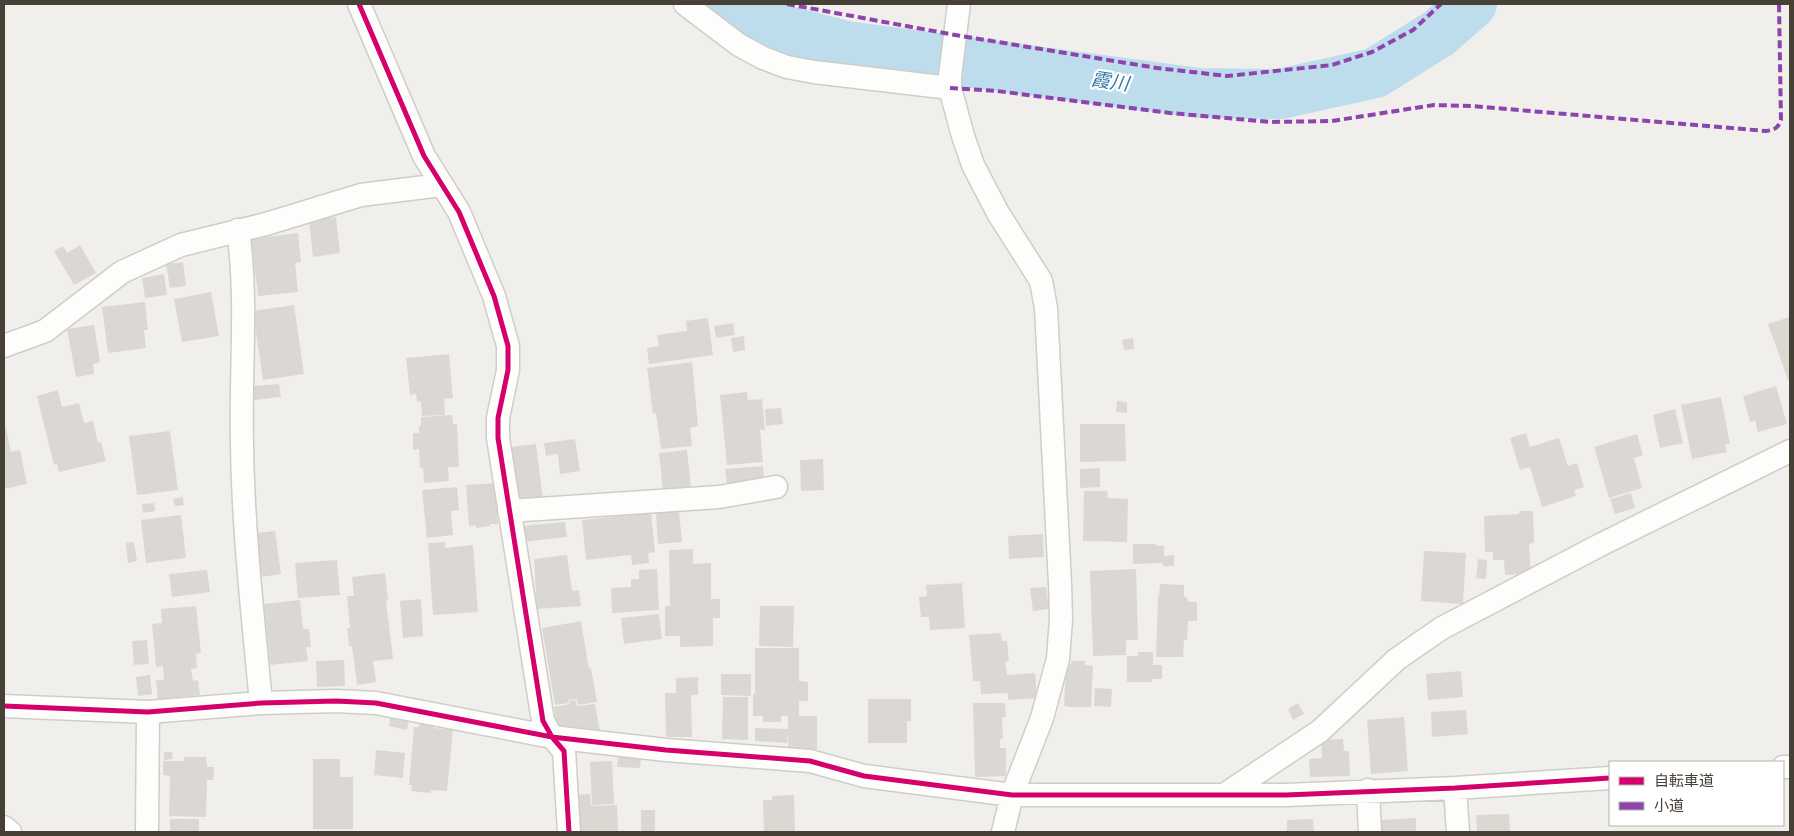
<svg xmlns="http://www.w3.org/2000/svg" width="1794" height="836" font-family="'Archivo Narrow','Noto Sans JP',sans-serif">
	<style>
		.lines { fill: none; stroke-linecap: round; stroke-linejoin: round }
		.river { stroke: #bddded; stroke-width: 50 }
		.building { fill: #dbd8d4 }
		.street-casing { stroke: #cfcdc9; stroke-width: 25 }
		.street { stroke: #fdfdfc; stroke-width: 22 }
		.quiet { stroke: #8e44ad; stroke-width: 4; stroke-dasharray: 8 4; stroke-linecap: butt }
		.cycleway-casing { stroke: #fff; stroke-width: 8 }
		.cycleway { stroke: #d6006c; stroke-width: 5 }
		.labels { text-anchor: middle; stroke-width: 4.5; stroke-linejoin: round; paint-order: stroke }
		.water-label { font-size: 19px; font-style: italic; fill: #317ca8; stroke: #fff }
	</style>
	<rect width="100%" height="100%" fill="#f1efec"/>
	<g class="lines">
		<!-- river -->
		<path class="river" d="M732,4L771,27L847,46L1199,93L1280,94L1375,73L1439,33L1472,4"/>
	</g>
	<!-- building -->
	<path class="building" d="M336,217L340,253L313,257L309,220Z
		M298,233L301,262L295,263L298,292L258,296L251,239Z
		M80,245L96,273L74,285L54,251L63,246L67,253Z
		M183,262L186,286L170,288L166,264Z
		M164,274L167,295L145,298L142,278Z
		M211,292L219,336L182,342L174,299Z
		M145,302L148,330H144L146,348L108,353L102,307Z
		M294,305L304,374L263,380L253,311Z
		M1790,317V380H1788L1768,324Z
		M708,318L713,355L649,364L647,348L659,346L657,335L687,331L686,321Z
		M733,323L735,335L716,338L714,326Z
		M94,325L100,362L93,364L94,374L76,377L67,329Z
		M744,336L745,350L733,352L731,338Z
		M1133,338L1134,349L1124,350L1122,340Z
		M449,354L453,398L444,399L445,415L422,416L421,401L417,402L416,394L410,395L406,358Z
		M692,362L698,426L690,428L692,446L661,449L656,413L653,414L647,368Z
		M279,384L281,397L254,400L253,386Z
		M1776,386L1787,424L1758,432L1755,420L1750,422L1743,396Z
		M58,390L62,407L79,403L84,423L93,421L98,443L101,442L106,461L59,472L57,464L54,465L37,396Z
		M747,392L748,400L762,399L765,430H760L763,462L727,465L720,395Z
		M1721,397L1730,444L1725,445L1727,452L1692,459L1681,405Z
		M1117,401L1127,402V413L1116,412Z
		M781,408L783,424L766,426L765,409Z
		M1675,409L1683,443L1660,448L1653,415Z
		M452,415L453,424H457L459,467H448L449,481L424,483L423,468H420L419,449L413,450V433H419V426H421V417Z
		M4,419L11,452L20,450L27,484L4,489Z
		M1080,424H1125L1126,461L1080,462Z
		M170,431L178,490L137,495L129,436Z
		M1526,433L1530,447L1559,438L1568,466L1577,463L1584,487L1574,490L1576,496L1542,507L1530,467L1520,470L1510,438Z
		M1637,434L1643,455L1634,458L1642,488L1609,498L1594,447Z
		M575,439L580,471L560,474L558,454L546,456L544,443Z
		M536,444L543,500L516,503L509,447Z
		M687,450L691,488L663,491L659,453Z
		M823,459L824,490L801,491L800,460Z
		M763,466L764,482L727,485L725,469Z
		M1100,468V487L1080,488V469Z
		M495,483L498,524H490V526L476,528V525L469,526L466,485Z
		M457,487L459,510L451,511L453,535L427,538L422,490Z
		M1084,491H1107L1108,498L1128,499L1127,542L1083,541Z
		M1631,493L1635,508L1615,514L1610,499Z
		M183,497L184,505L175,506L173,499Z
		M154,503L155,511L143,513L142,504Z
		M679,511L682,542L658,544L656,513Z
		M1519,511H1533L1534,543L1529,544L1531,573L1505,575L1504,560H1493V552H1485L1484,516L1519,514Z
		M651,513L655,552L648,553L649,563L632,565L631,555L586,560L582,520Z
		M181,515L186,558L146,563L141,520Z
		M565,522L567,537L522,542L521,526Z
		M275,531L281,574L261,577L256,533Z
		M1043,534L1044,557L1009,559L1008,536Z
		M134,542L137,561L128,563L126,543Z
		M445,542V548L473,545L478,612L433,615L428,543Z
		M1133,544H1156V546H1164V556L1174,555V566H1163V563L1133,564Z
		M693,549V564L711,563V599H720V618H713V646L680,647V636H665V606H670L669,550Z
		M1424,551L1466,553L1463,604L1421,601Z
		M567,555L572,591L579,590L581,606L537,609L534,559Z
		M1478,559L1487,560L1486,579L1476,578Z
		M337,560L340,595L298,598L295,563Z
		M657,569L659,610L612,613L611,588L631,587V579H639V570Z
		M1136,569L1138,640H1126V655L1093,656L1090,571Z
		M207,570L210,592L172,597L169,574Z
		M385,573L388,600H386L393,659L373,661L376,682L357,685L352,646H349L347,628H350L347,596H354L352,577Z
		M962,583L965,628L930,630L929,617H921L919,597L927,596L926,585Z
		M1160,584L1184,585V596L1188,599V602H1197V621H1188L1187,640H1184L1183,657H1156L1158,596H1159Z
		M1046,587L1049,609L1033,611L1030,588Z
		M421,599L423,636L403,638L400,601Z
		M300,600L303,629H309L311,647H306L308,661L270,665L264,604Z
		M196,606L201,653L196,654L197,668L191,669L193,681L198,680L200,695L158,699L156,680H164L163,666L156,667L152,624L162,623L161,609Z
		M760,606H794L793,647L759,646Z
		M659,614L662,639L624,644L621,618Z
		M581,621L589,669L591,668L597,702L578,705L576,697V699L569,700L568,698L569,703L555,705L542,628Z
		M1001,633L1002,641H1007L1009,661L1005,662L1007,675L1035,673L1037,698L1008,700V693L981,694L980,681H973L969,635Z
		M147,640L149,664L134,665L132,641Z
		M755,648H799V681L808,682V701H799V716H817V749H788V734L787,743L755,741V728L788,729V716H781V722H763V716H753V694H755Z
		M1138,652H1153V665H1162V679H1152V682H1127V656H1138Z
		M344,660L345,686L317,687L316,661Z
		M1072,661H1085V665L1093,666L1091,707H1068V706H1064L1066,666L1069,667Z
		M1461,671L1463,697L1428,700L1426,674Z
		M721,674H751V696L721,695Z
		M150,675L152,694L138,696L136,677Z
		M698,677V695H691L692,737H666L665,693H676V678Z
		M1095,688L1112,689L1111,707L1094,706Z
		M723,697H748V740L722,739Z
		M868,699H911V721H907V743H868Z
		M576,700L577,706L595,704L600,732L557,726L554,707L570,704L569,701Z
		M973,703H1005L1006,717H1002L1003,739H1000V748H1006V776L975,777Z
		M1298,703L1304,714L1293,720L1288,709Z
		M1466,710L1468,734L1432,737L1431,712Z
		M391,715L409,719L407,730L389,726Z
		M1404,717L1408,771L1371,774L1367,720Z
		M420,722L435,723L434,728L453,730L447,791L431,790V793L411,791L412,785H409L414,727H419Z
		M1343,739L1344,751H1349L1350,776L1310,777L1309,759L1322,758L1321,740Z
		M376,750L405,753L403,778L374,775Z
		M164,752H172L173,759L164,760Z
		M184,757H206L207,767H214L213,780H207L206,817L169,816L170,776L163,775V761H185Z
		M618,757L641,758L640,768L617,767Z
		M313,759H340V777H353V829H313Z
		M612,761L614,804L592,805L590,762Z
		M590,794L591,806L617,805L618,832H579L574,795Z
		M794,795L795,832H764L763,800H772V796Z
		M641,810H655V832H641Z
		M1509,814L1510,832H1477L1476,815Z
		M1416,818V832H1382V820Z
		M170,819H199V832H170Z
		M1313,819L1314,832H1287V820Z"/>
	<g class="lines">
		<defs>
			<path id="street" d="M359,4L424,156L459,212L494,296L508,346V370L498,418V438L543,721L552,737L564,751L569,832
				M685,4L739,45L763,58L787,67L814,72L950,88
				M959,4L950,76V88L963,136L973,165L998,213L1041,281L1046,308L1060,584L1061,619L1058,659L1042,718L1012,795L1003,832
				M238,230C248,300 240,372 242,443C243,530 253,617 261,703
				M4,346L45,331L122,272L181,245L266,224L361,195L441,185
				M509,511L719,497L776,487
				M4,706L148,712L261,703L336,701L376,703L552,737L666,750L810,761L864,776L1012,795H1286L1455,788L1610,778
				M1783,767H1790
				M1455,788L1458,832
				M1368,790L1370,832
				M1224,795L1320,731L1397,659L1442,628L1602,544L1790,451
				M4,827L10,832
				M147,832L148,712"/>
		</defs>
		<!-- street casing -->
		<use href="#street" class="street-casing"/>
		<!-- street -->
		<use href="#street" class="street"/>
		<!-- quiet -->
		<path class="quiet" d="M787,4L955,35L1157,68L1227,76L1332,65L1372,52L1413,30L1441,4
			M950,88L997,91L1170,113L1271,122L1332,121L1434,105L1471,106L1766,131C1775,130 1778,128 1781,120L1779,4"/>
		<defs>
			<path id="cycleway" d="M359,4L424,156L459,212L494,296L508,346V370L498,418V438L543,721L552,737L564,751L569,832
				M4,706L148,712L261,703L336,701L376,703L552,737L666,750L810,761L864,776L1012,795H1286L1455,788L1610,778"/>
		</defs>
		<!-- cycleway casing -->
		<use href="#cycleway" class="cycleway-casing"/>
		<!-- cycleway -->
		<use href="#cycleway" class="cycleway"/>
	</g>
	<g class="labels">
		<!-- water labels -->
		<g class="water-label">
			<text transform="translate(1110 81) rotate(8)" y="7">霞川</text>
		</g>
	</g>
	<!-- border -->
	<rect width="1794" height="836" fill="none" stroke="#474037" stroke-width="10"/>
	<!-- legend -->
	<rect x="1609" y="761" width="175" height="65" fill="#ffffff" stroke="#b5b3af"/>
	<rect x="1619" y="777" width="25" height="8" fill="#d6006c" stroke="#b5b3af"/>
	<text x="1654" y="786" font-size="15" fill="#474037">自転車道</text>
	<rect x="1619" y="802" width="25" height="8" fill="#8e44ad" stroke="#b5b3af"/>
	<text x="1654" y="811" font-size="15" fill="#474037">小道</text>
</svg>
